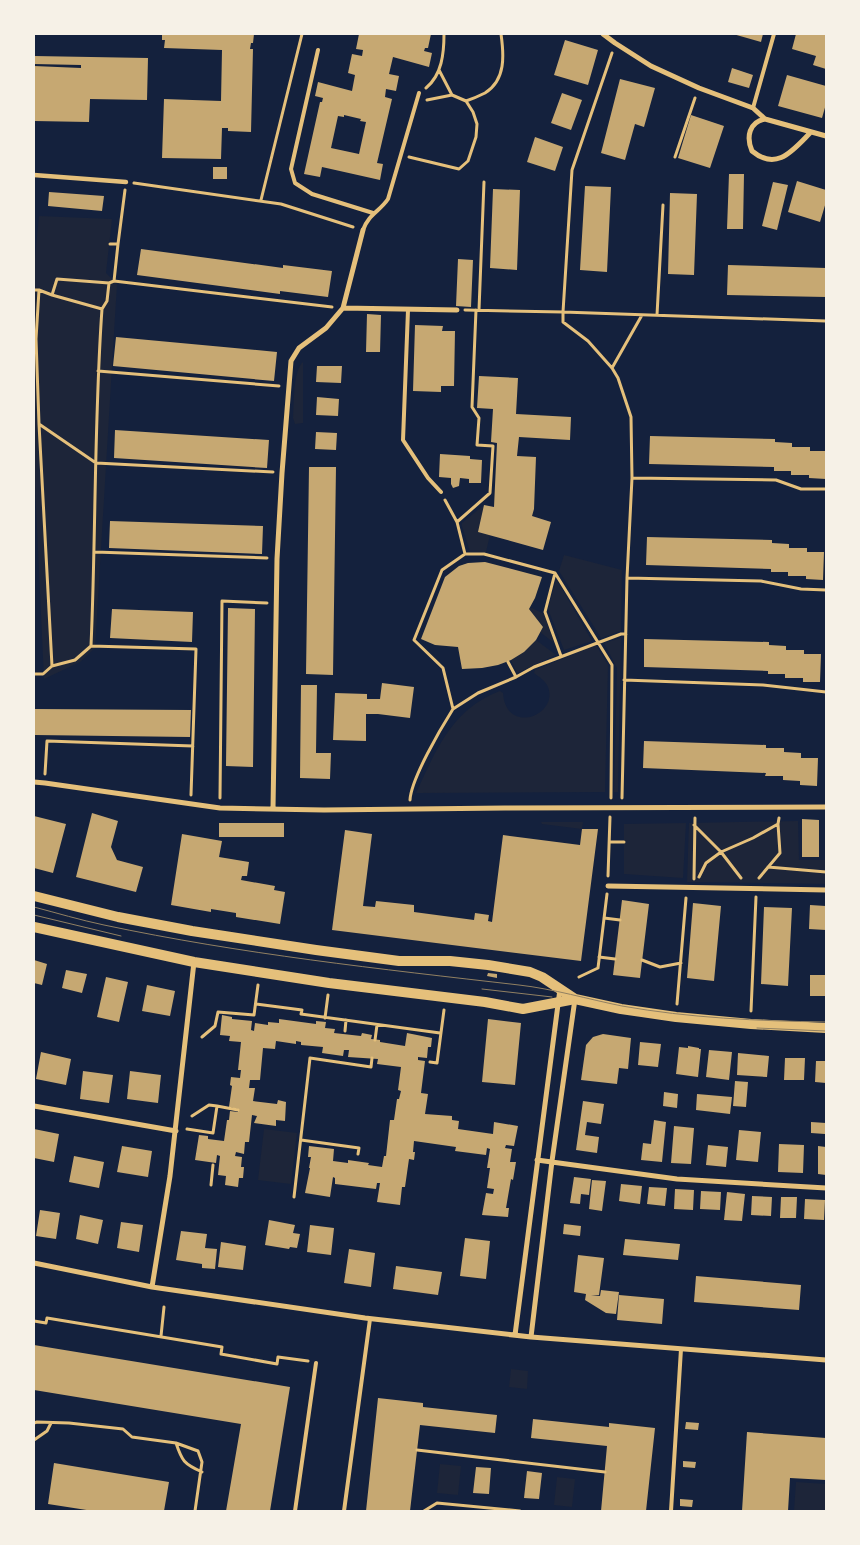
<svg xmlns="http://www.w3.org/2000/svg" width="860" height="1545" font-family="'Sofia Sans Condensed',sans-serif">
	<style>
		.green { fill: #1d2539 }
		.building { fill: #c6a872; fill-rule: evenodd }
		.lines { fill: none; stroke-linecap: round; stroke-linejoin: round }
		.path { stroke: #e5c07b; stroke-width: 3 }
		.service { stroke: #e5c07b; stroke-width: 4 }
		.pedestrian { stroke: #e5c07b; stroke-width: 4.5 }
		.minor { stroke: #e5c07b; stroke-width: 5 }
		.secondary { stroke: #e5c07b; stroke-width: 10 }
		.tram { stroke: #918062; stroke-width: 1 }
	</style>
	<rect width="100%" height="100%" fill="#14213d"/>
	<!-- green -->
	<path class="green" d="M39,216L112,219L106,273L117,284L95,648L80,662L44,679L34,465V268Z
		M303,362V423L295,424L293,418C294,404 293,370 303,362Z
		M484,505L478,532L490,535L486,552H470L462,526V523Z
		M564,555L622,570L621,631L601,638L559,571Z
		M556,580L558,582L592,641L564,650L548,609Z
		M530,607L544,614L554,643L540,632L543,627L529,609Z
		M621,638L618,792H614L617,668L604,643Z
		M536,640L556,655L517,673L511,660L524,652Z
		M596,645L608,665L605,792L416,793C436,750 452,709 500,691L503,693C506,736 559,715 548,687C545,680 539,677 534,673L535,670Z
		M798,821L799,860H826V884L687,882L689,823Z
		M541,822H583L582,829L542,824Z
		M686,823L683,878L624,874V824Z
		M264,1129L297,1133L291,1184L258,1180Z
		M511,1369L528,1371L527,1389L509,1387Z
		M440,1464L461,1466L458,1495L437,1493Z
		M557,1477L575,1479L572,1507L554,1505Z
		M796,1482L826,1484V1511H794Z"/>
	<!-- building -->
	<path class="building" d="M162,34H254L253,43H251L250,49H253L251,132L228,131V128H222L221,159L162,158L164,99L221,101L222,50L164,48L165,40H162Z
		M359,34H431L428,48H425L424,51L432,53L429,67L393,57L389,74L399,76L396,91L386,89L385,97L392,99L377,163L383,164L380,180L322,167L320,177L304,174L320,102H322L323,98L315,96L318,82L352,91L355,75L348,73L352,54L362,56L363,50L356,49ZM344,115L361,119L360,121L366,122L359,154L331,148L338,116L344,117Z
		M733,34H763L761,42Z
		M796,34H826V69L813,65L816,56L792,49Z
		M565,40L598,50L588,85L554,75Z
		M34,56L148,58L147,100L90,99L89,122L34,121V66L81,68V65L34,64Z
		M732,68L753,75L749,88L728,82Z
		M787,75L826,86V104L822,118L778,106Z
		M620,79L655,88L644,127L635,124L625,160L601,153Z
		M562,93L582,100L571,130L551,123Z
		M691,115L724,126L710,168L678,158Z
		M535,137L563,147L555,171L527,162Z
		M213,167H227V179H213Z
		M729,174H744L743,229H727Z
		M797,181L826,190V202L820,222L788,212Z
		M773,182L788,185L777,230L762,226Z
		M585,186L611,187L607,272L580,270Z
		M493,189L520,190L517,270L490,268Z
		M49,192L104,196L102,211L48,206Z
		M670,193L697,194L694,275L668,274Z
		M141,249L283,268V265L332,271L328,297L280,291V294L137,275Z
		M458,259L473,260L471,307L456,306Z
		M728,265L826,268V297L727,295Z
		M367,314L381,315L380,352H366Z
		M415,325L443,326L442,331H455L454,386H441V392L413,391Z
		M116,337L277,352L274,381L113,366Z
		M317,366H342L341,383L316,382Z
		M479,376L518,378L516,414L571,417L570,440L519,437L517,456L536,457L534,509L532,516L551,522L543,550L478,532L484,505L494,507L497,443L491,442L493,409L477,408Z
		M317,397L339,399L338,416L316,415Z
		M115,430L269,440L267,468L114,458Z
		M316,432L337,433L336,450L315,449Z
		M650,436L775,439V442L792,443V447H810V451H826V479L809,478V475H791V471H774V467L649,464Z
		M440,454L470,456V459L482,460L481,483H469V479L460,478L459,486L453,488L451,484V478L439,477Z
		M309,467H336L333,675L306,674Z
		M110,521L263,526L262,554L109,548Z
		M647,537L772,540V543L789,544V548H807V552H824L823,580L806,579V576H788V572H771V569L646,565Z
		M485,562L542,577L535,598L529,609L543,627L536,640L524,652L511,660L498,665L482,668L462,669L458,647L435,645L421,639L445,577L459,566L468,563Z
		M228,608L255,609L253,767L226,766Z
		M112,609L193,612L192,642L110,638Z
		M644,639L769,642V645L786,646V650H804V654H821L820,682H803V678H785V674H768V671L644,667Z
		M382,683L414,687L410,718L378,714H366V741L333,740L335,693L367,694V699H380Z
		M301,685H317L316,753H331L330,779L300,778Z
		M35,709L191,710L190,737L35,735Z
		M644,741L766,745V748H784V752L801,753V758H818L817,786L800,785V781L783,780V776H765L766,773L643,768Z
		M92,813L118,821L111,847L117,860L143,867L136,892L76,877Z
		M34,816L66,824L53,873L34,868Z
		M802,819L819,820V857H802Z
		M219,823H284V837H219Z
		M582,829H598L581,961L332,930L345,830L372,834L363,906L375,907L376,901L414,905V912L474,920L475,913L489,915L488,921L492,922L503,835L580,845Z
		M182,834L222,841L219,857L249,862L247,876H242L241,880L275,886L274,890L285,892L280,924L236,917V913L211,909V912L171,905Z
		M622,900L649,904L640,978L613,975Z
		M693,903L721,906L714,981L687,978Z
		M810,905L826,906V930L809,929Z
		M764,907L792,908L788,986L761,984Z
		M34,960L47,964L42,985L34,983Z
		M66,970L87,974L82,993L62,988Z
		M488,973L497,974V978L487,976Z
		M810,975H826V996H810Z
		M106,977L128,982L119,1022L97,1017Z
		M147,985L175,991L170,1016L142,1011Z
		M222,1015L232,1017V1019L252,1021L251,1030L254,1031L255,1023L268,1025V1022L279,1023V1019L316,1024V1021L326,1022L325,1028L335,1029L334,1033L361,1036L362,1033L372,1035L371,1039L380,1040V1042L405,1046L407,1033L432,1038L431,1047H428L427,1058L418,1057V1060L425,1061L421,1093L428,1094L425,1114L452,1116V1120L459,1121L458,1129L493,1134L494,1122L518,1126L514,1146L506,1145L505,1148L512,1149L510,1162H516L513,1180L511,1179L506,1208H509L508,1217L482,1215L486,1193L493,1194L494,1189L487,1188L490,1168H487L490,1149L487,1148L486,1155L455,1151L456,1147L414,1141L413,1152H415L414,1160L409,1159L405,1187H402L400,1205L377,1202L380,1183H377L376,1189L335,1184V1178L333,1177L330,1197L305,1193L310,1168H309L311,1157H308L309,1146L334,1149L333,1161L348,1163V1160L369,1163L368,1165L382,1167L384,1156H386L390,1120H394L397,1099H399L401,1091L398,1090L401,1067L377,1064L378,1059L348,1057L349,1050H344L343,1056L322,1053L323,1047L301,1045V1042L296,1041V1044L276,1041L275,1049L263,1048L260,1080H250L249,1088H255L253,1101L277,1104L278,1100L286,1102L285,1121L276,1120V1126L254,1123L257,1116L252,1115L249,1142H245L244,1154L236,1152L235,1156L242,1157L241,1167H244L243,1178H239L238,1187L225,1185L226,1176L218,1175L220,1156L217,1155L216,1163L195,1160L199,1135L208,1136V1139L224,1141L227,1120H229L230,1111L238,1112V1109L229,1107L232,1086L230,1085L231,1077L240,1078L241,1070H238L241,1042L229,1041L230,1036L220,1035Z
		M488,1019L521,1023L515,1085L482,1082Z
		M603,1034L631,1038L628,1069L619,1068L617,1084L581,1080L586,1045L593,1037Z
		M640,1042L661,1044L658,1067L638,1065Z
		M688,1046L699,1048V1049H701L698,1077L676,1074L679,1047L688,1048Z
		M709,1050L732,1052L729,1080L706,1077Z
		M41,1052L71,1059L66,1085L36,1079Z
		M738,1053L769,1056L767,1077L737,1075Z
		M785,1058H805L804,1080H784Z
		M816,1061H826V1083L815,1082Z
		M83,1071L113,1075L109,1103L80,1099Z
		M130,1071L161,1075L158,1103L127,1099Z
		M735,1081L748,1082L746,1107L733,1106Z
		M664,1092L678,1094L677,1108L663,1106Z
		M697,1094L732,1097L730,1114L696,1110Z
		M583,1101L604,1104L601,1124L587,1122L585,1135L599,1137L597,1153L576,1150Z
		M654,1120L666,1122L662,1162L641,1160L643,1143L651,1144Z
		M811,1122L826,1123L825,1134L811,1133Z
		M674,1126L694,1128L691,1164L671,1163Z
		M34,1129L59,1134L54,1162L34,1158Z
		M739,1130L761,1132L758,1162L736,1160Z
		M779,1144L804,1145L803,1173L778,1172Z
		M708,1145L728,1147L726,1167L706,1165Z
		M122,1146L152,1151L148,1177L117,1172Z
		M818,1146L826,1147V1175L818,1174Z
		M74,1156L104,1162L99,1188L69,1182Z
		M574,1177L591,1179L589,1195L581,1194L580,1204L570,1203Z
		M592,1180L606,1181L602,1211L589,1209Z
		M621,1184L642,1186L640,1204L619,1201Z
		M649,1187L667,1188L665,1206L647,1204Z
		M675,1189L694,1190L693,1210L674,1209Z
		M701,1191L721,1192L720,1210L700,1209Z
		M727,1192L745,1194L742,1221L724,1220Z
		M752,1196L772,1197L771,1216L751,1215Z
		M781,1197H797L796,1218H780Z
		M805,1199L825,1200L824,1220L804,1219Z
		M40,1210L60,1213L56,1239L36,1236Z
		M80,1215L103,1220L98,1244L76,1239Z
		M269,1220L295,1225L293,1233L300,1234L297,1248L290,1247L289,1249L265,1245Z
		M121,1222L143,1225L139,1252L117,1248Z
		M564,1224L581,1226L580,1236L563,1234Z
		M310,1225L334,1228L331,1255L307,1252Z
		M181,1231L207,1234L205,1248L217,1249L215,1269L202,1268V1264L176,1260Z
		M465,1238L490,1241L486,1279L460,1276Z
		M625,1239L680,1244L678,1260L623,1255Z
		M221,1242L246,1246L243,1270L218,1267Z
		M349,1249L375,1253L371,1287L344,1283Z
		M578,1255L604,1258L599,1295H591L600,1296L601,1290L619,1292L616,1314L606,1313L585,1300L586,1294L574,1292Z
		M396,1266L442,1272L438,1295L393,1289Z
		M696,1276L801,1285L799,1310L694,1302Z
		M619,1295L664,1299L662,1324L617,1320Z
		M34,1345L290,1387L270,1511H226L241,1424L34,1390Z
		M378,1398L423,1403V1407L497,1415L495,1433L420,1425L410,1511H366Z
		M533,1419L609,1427V1423L655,1428L646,1511H601L607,1446L531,1438Z
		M686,1422L699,1423L698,1430L685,1429Z
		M747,1432L826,1438V1480L790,1478L788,1511H742Z
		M683,1461L696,1462L695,1468L683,1467Z
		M54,1463L169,1482L164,1511H93L48,1504Z
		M476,1467L491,1468L489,1494L473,1493Z
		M527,1471L542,1473L539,1499L524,1498Z
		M680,1499L693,1500L692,1507L680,1506Z"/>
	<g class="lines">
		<!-- path -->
		<path class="path" d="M612,53L572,170L563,312V322L588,341L612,368L618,378L631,417L632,478L627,578L622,798
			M439,70L452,95
			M426,88C442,75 444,53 444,34
			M466,101C472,99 479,96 485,93C506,80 504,55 501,34
			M409,157L459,169L468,161L476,137L477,124L473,112L466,101L452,95L427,100
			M675,157L695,98
			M134,183L281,204L353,227
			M261,200L302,34
			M110,244H118L114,281
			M118,244L125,190
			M109,283L114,281L332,307
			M34,290H39
			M52,295L39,290L36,339L39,424L52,666L75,660L91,646
			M465,310L563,312L826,321
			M479,310L484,182
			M657,315L663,205
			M612,368L642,315
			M98,371L279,386
			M39,424L96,463L273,472
			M632,478L776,480L801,489H826
			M445,500L457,522L465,554
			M457,522L490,493L493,446L477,445L479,418L472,407L476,310
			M95,552L267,558
			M555,573L545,612L561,656
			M627,578L761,581L801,589L826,590
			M91,646C96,534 94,421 102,309L107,301L109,283L57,279L52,295L102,309
			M91,646L196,649L191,795
			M508,662L516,677
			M34,674H43L52,666
			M624,680L763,685L826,692
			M453,709L478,693L516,677L534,667L621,634H626
			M45,774L47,741L193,746
			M220,798L222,601L267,603
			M410,800C411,779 441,728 453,709L443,668L414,640L442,570L465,554H484L555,573L612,665L611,798
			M694,825L721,852L741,878
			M610,842H624
			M768,867L826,872
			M608,876L610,817
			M699,877L706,863L721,852L753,838L778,824L779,818
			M759,878L780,853L778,824
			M694,879L695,818
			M604,918L620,920
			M599,957L615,959
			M642,960L660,967L681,963
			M579,977L598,968L607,894
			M256,1004L302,1010L301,1014L440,1033
			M677,1004L686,898
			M751,1011L756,897
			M325,1018L328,995
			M345,1031L346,1020
			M202,1037L215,1026L218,1012L254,1015L258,985
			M375,1040L377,1025
			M430,1062L437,1063L444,1010
			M217,1106L238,1110
			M187,1129L213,1133L217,1106L209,1105L192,1116
			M301,1140L359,1148L358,1154
			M211,1185L213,1165
			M294,1197L310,1058L371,1067L372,1058
			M34,1321L46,1323L47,1318L222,1347L221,1354L277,1364L278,1357L308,1361
			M161,1336L164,1307
			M34,1423L37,1422L69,1423L123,1429L132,1437L176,1443L198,1451L202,1462L195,1511
			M34,1440L47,1431L51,1423
			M176,1443C182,1461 184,1464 202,1472
			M417,1450L605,1472
			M424,1511L437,1503L520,1511"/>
		<!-- service -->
		<path class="service" d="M318,50L291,169L295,183L312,194L373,213
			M753,108L774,34
			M363,230C368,215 380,211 388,199L419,93
			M408,310L403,440L428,478L441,492
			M295,1511L316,1363
			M344,1511L370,1319
			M671,1511L681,1349"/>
		<!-- pedestrian -->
		<path class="pedestrian" d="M34,175L126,182"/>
		<!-- minor -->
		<path class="minor" d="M603,34L615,43L651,66L699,88L753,108L765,119L826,136
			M765,119C749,122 746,137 752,151C777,172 793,150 811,132
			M343,308L457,310
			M34,782L45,783L220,808L324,810L505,808L826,807
			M273,809L277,559L282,473L291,361L299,348L326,328L343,308L363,230
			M608,886L826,890
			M34,1106L176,1131
			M537,1160L677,1179L826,1188
			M34,1263L152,1287L365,1318L531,1337L826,1360
			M152,1287L170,1176L194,962
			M515,1335L560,989
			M531,1337L552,1161L575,999"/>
		<!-- secondary -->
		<path class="secondary" d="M34,896L118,917L192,931L316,950L399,961H450L488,965L530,972L542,977L575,999L621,1009L676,1017L751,1024L826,1028
			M34,927L194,962L329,983L485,1002L523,1009L575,999"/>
		<!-- tram -->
		<path class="tram" d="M34,907C57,913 80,920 104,925C241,954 380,969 519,985C554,989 587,999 622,1006C689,1018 758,1021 826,1022
			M34,915L121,936
			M482,989L552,997
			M757,1028L826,1031"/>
	</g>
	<!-- border -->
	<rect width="860" height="1545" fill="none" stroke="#f6f1e7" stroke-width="70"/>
</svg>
